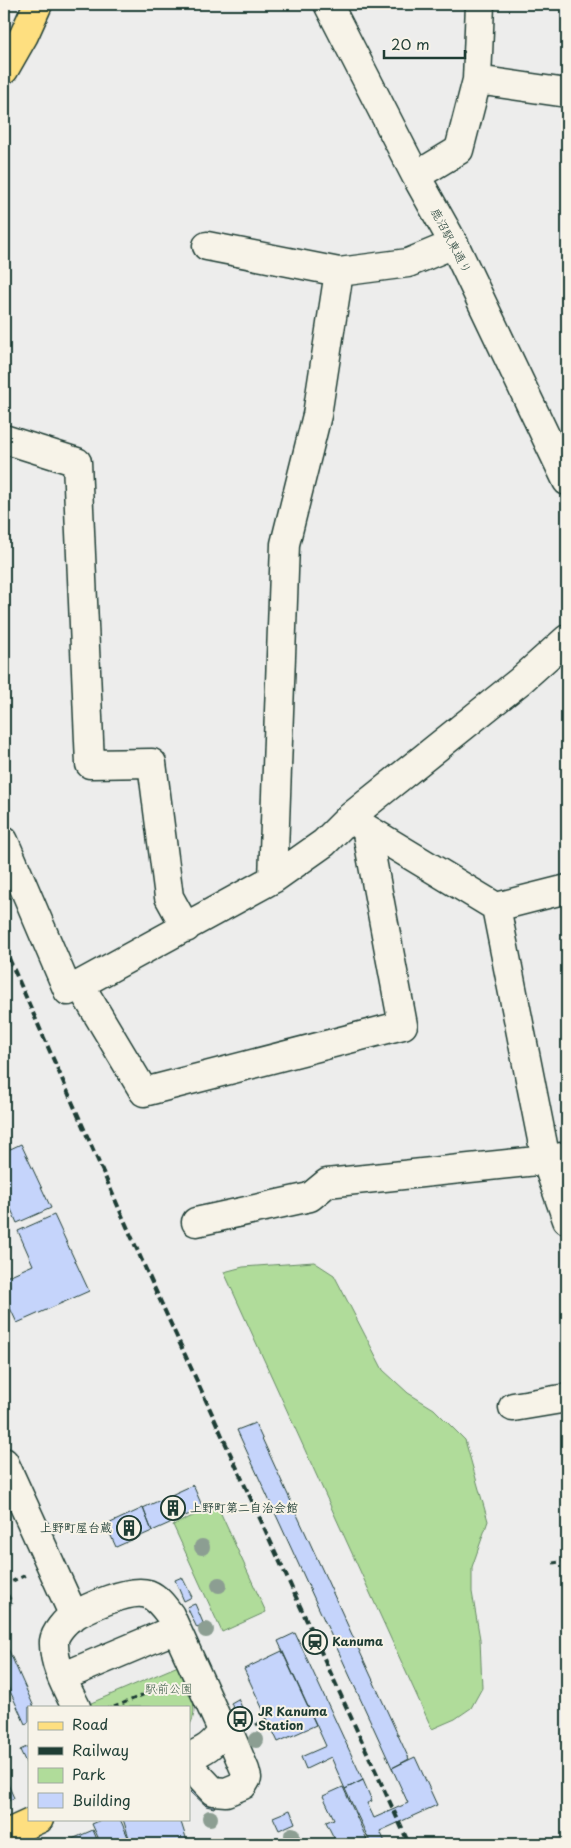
<svg xmlns="http://www.w3.org/2000/svg" width="571" height="1848" font-family="'Playpen Sans','Klee One',sans-serif">
	<style>
		.green { fill: #b0dc9a; stroke: #688c67 }
		.building { fill: #c5d4fb; stroke: #1f3d34 }
		.lines { fill: none; stroke-linecap: round; stroke-linejoin: round }
		.minor-casing { stroke: #1f3d34; stroke-width: 31 }
		.major-casing { stroke: #1f3d34; stroke-width: 31 }
		.highway-casing { stroke: #1f3d34; stroke-width: 31 }
		.path { stroke: #1f3d34; stroke-width: 3; stroke-dasharray: 5 4; stroke-linecap: butt }
		.minor { stroke: #f7f3e8; stroke-width: 28 }
		.major { stroke: #fedf80; stroke-width: 28 }
		.highway { stroke: #fedf80; stroke-width: 28 }
		.rail { stroke: #1f3d34; stroke-width: 4; stroke-dasharray: 8 4; stroke-linecap: butt }
		.tree { fill: #8c9e92 }
		.labels { text-anchor: middle; stroke-width: 4; stroke-linejoin: round; paint-order: stroke }
		.street-label { font-size: 12px; fill: #1f3d34; stroke: #f7f3e8 }
		.poi-label { font-size: 12px; font-weight: bold; fill: #1f3d34; stroke: #f7f3e8; text-anchor: start }
		.park-label { font-size: 12px; fill: #3c5d48; stroke: #f7f3e8 }
	</style>
	<rect width="100%" height="100%" fill="#ededec"/>
	<filter id="ink" filterUnits="userSpaceOnUse"><feTurbulence type="fractalNoise" baseFrequency=".02" numOctaves="2"/><feDisplacementMap in="SourceGraphic" scale="10" xChannelSelector="R" yChannelSelector="G"/><feConvolveMatrix kernelMatrix="1 2 1 2 8 2 1 2 1" color-interpolation-filters="sRGB"/></filter>
	<g filter="url(#ink)">
		<!-- green -->
		<path class="green" d="M314,1262L334,1275L383,1370L408,1393L434,1409L465,1440L488,1521L472,1567V1592L480,1639L482,1688L471,1708L455,1719L432,1729L224,1272L243,1267Z
			M217,1505L266,1612L222,1632L173,1525Z
			M178,1666C186,1684 202,1707 189,1726V1707H92L91,1703Z"/>
		<!-- building -->
		<path class="building" d="M21,1144L51,1208L17,1223L4,1193V1152Z
			M54,1215L89,1291L17,1323L4,1295V1278L33,1265L18,1231Z
			M255,1423L409,1759L392,1768L237,1430Z
			M193,1485L203,1508L152,1531L143,1508Z
			M143,1508L152,1531L116,1547L106,1525Z
			M182,1577L192,1597L184,1601L175,1580Z
			M195,1604L204,1625L197,1628L187,1607Z
			M295,1633L363,1780L345,1789L331,1757L306,1769L301,1757L326,1746L278,1641Z
			M6,1644L34,1707H29V1722L25,1724L4,1678V1645Z
			M282,1651L316,1725L278,1742L244,1669Z
			M238,1699L248,1720L240,1724L231,1703Z
			M29,1746V1769L20,1750Z
			M415,1757L437,1805L380,1831L385,1842L379,1844H371L345,1789L363,1780L372,1801L367,1803L374,1818L408,1803L392,1768Z
			M4,1775L14,1798L4,1803Z
			M197,1787L217,1800L214,1808L206,1806L191,1792Z
			M343,1787L369,1844H337L326,1822L334,1819L323,1796Z
			M290,1810L295,1823L279,1830L273,1817Z
			M104,1819H120L128,1837L111,1844H101L92,1824Z
			M123,1819H180L188,1844H131Z
			M93,1830L99,1844H64L63,1843Z"/>
		<g class="lines">
			<defs>
				<path id="minor" d="M328,4L416,176L454,244L567,481
					M477,80L567,93
					M416,176L459,150L477,80L480,4
					M207,246L339,272
					M4,439L77,462L90,764L152,763L169,897L186,928
					M4,841L68,991L273,879L324,843L349,818L520,681L567,639
					M273,879L285,544L317,415L339,272L408,263L454,244
					M496,907L567,889
					M80,985L144,1092L403,1025L366,828
					M567,1156L546,1160L567,1220
					M196,1222L310,1197L327,1183L546,1160L496,907L349,818
					M513,1407L567,1398
					M4,1462L74,1616
					M62,1677L176,1629
					M76,1707C66,1687 53,1664 54,1641C55,1633 65,1621 72,1617C88,1607 130,1588 148,1594C158,1598 164,1607 170,1615L222,1730C215,1745 203,1751 189,1757
					M189,1770L198,1775L213,1791L226,1792L243,1785L247,1778L245,1770L231,1737L222,1730"/>
				<path id="major" d="M4,1835L39,1819"/>
				<path id="highway" d="M4,70L24,35L38,4"/>
			</defs>
			<!-- minor casing -->
			<use href="#minor" class="minor-casing"/>
			<!-- major casing -->
			<use href="#major" class="major-casing"/>
			<!-- highway casing -->
			<use href="#highway" class="highway-casing"/>
			<!-- path -->
			<path class="path" d="M553,1563L567,1561
				M4,1585L26,1575
				M4,1587L12,1604
				M114,1707L171,1683
				M256,1725L267,1719"/>
			<!-- minor -->
			<use href="#minor" class="minor"/>
			<!-- major -->
			<use href="#major" class="major"/>
			<!-- highway -->
			<use href="#highway" class="highway"/>
			<!-- rail -->
			<path class="rail" d="M4,947L143,1263L409,1844"/>
		</g>
		<!-- trees -->
		<g class="tree">
			<circle cx="202" cy="1547" r="8"/>
			<circle cx="219" cy="1585" r="8"/>
			<circle cx="206" cy="1630" r="8"/>
			<circle cx="256" cy="1740" r="8"/>
			<circle cx="210" cy="1818" r="8"/>
			<circle cx="292" cy="1835" r="8"/>
		</g>
	</g>
	<!-- icons -->
	<defs>
		<symbol id="building-ring" viewBox="-11 -11 22 22"><circle r="9.5" fill="#f7f3e8" stroke="#1f3d34" stroke-width="1.5"/><path d="M-4-6H4V6H1V3H-1V6H-4ZM-2.5-4.3h1.7v1.8h-1.7ZM.8-4.3h1.7v1.8H.8ZM-2.5-1h1.7V.8h-1.7ZM.8-1h1.7V.8H.8Z" fill="#1f3d34"/></symbol>
		<symbol id="station-ring" viewBox="-11 -11 22 22"><circle r="9.5" fill="#f7f3e8" stroke="#1f3d34" stroke-width="1.5"/><path d="M-3-6H3Q5-6 5-4V2Q5 4 3 4L4.5 6H3L1.5 4h-3L-3 6H-4.5L-3 4Q-5 4-5 2V-4Q-5-6-3-6ZM-3.5-4v3h7v-3ZM-3.5 1v1.5H-2V1ZM2 1v1.5H3.5V1Z" fill="#1f3d34"/></symbol>
		<symbol id="bus-ring" viewBox="-11 -11 22 22"><circle r="9.5" fill="#f7f3e8" stroke="#1f3d34" stroke-width="1.5"/><path d="M-5-6H5V4H4V6H2V4H-2V6H-4V4H-5ZM-3.5-4V0h7V-4ZM-3.5 1.2v1.5H-2V1.2ZM2 1.2v1.5H3.5V1.2Z" fill="#1f3d34"/></symbol>
	</defs>
	<g fill-rule="evenodd">
		<use href="#building-ring" x="159" y="1494" width="28" height="28"/>
		<use href="#building-ring" x="115" y="1514" width="28" height="28"/>
		<use href="#station-ring" x="301" y="1628" width="28" height="28"/>
		<use href="#bus-ring" x="226" y="1705" width="28" height="28"/>
	</g>
	<g class="labels">
		<!-- street labels -->
		<g class="street-label">
			<text transform="translate(451 241) rotate(62)" y="4">鹿沼駅東通り</text>
		</g>
		<!-- poi labels -->
		<g class="poi-label">
			<text x="190" y="1512">上野町第二自治会館</text>
			<text x="112" y="1532" text-anchor="end">上野町屋台蔵</text>
			<text x="332" y="1646">Kanuma</text>
			<text x="258" y="1716">JR Kanuma<tspan x="258" dy="14">Station</tspan></text>
		</g>
		<!-- park labels -->
		<g class="park-label">
			<text x="169" y="1693">駅前公園</text>
		</g>
	</g>
	<!-- margin -->
	<rect width="571" height="1848" fill="none" stroke="#f7f3e8" stroke-width="20"/>
	<rect x="10" y="10" width="551" height="1828" fill="none" stroke="#1f3d34" stroke-width="2" filter="url(#ink)"/>
	<!-- legend -->
	<rect x="28" y="1706" width="162" height="115" fill="#f7f3e8" stroke="#a1aaa0"/>
	<rect x="38" y="1722" width="25" height="8" fill="#fedf80" stroke="#a1aaa0"/>
	<text x="72" y="1730" font-size="15" fill="#1f3d34">Road</text>
	<rect x="38" y="1747" width="25" height="8" fill="#1f3d34" stroke="#a1aaa0"/>
	<text x="72" y="1756" font-size="15" fill="#1f3d34">Railway</text>
	<rect x="38" y="1768" width="25" height="15" fill="#b0dc9a" stroke="#a1aaa0"/>
	<text x="72" y="1780" font-size="15" fill="#1f3d34">Park</text>
	<rect x="38" y="1793" width="25" height="15" fill="#c5d4fb" stroke="#a1aaa0"/>
	<text x="72" y="1806" font-size="15" fill="#1f3d34">Building</text>
	<!-- scale -->
	<path d="M384 50v8h81v-8" fill="none" stroke="#1f3d34" stroke-width="2.5"/>
	<text x="391" y="50" font-size="15" fill="#1f3d34" stroke="#f7f3e8" stroke-width="4" paint-order="stroke">20 m</text>
</svg>
